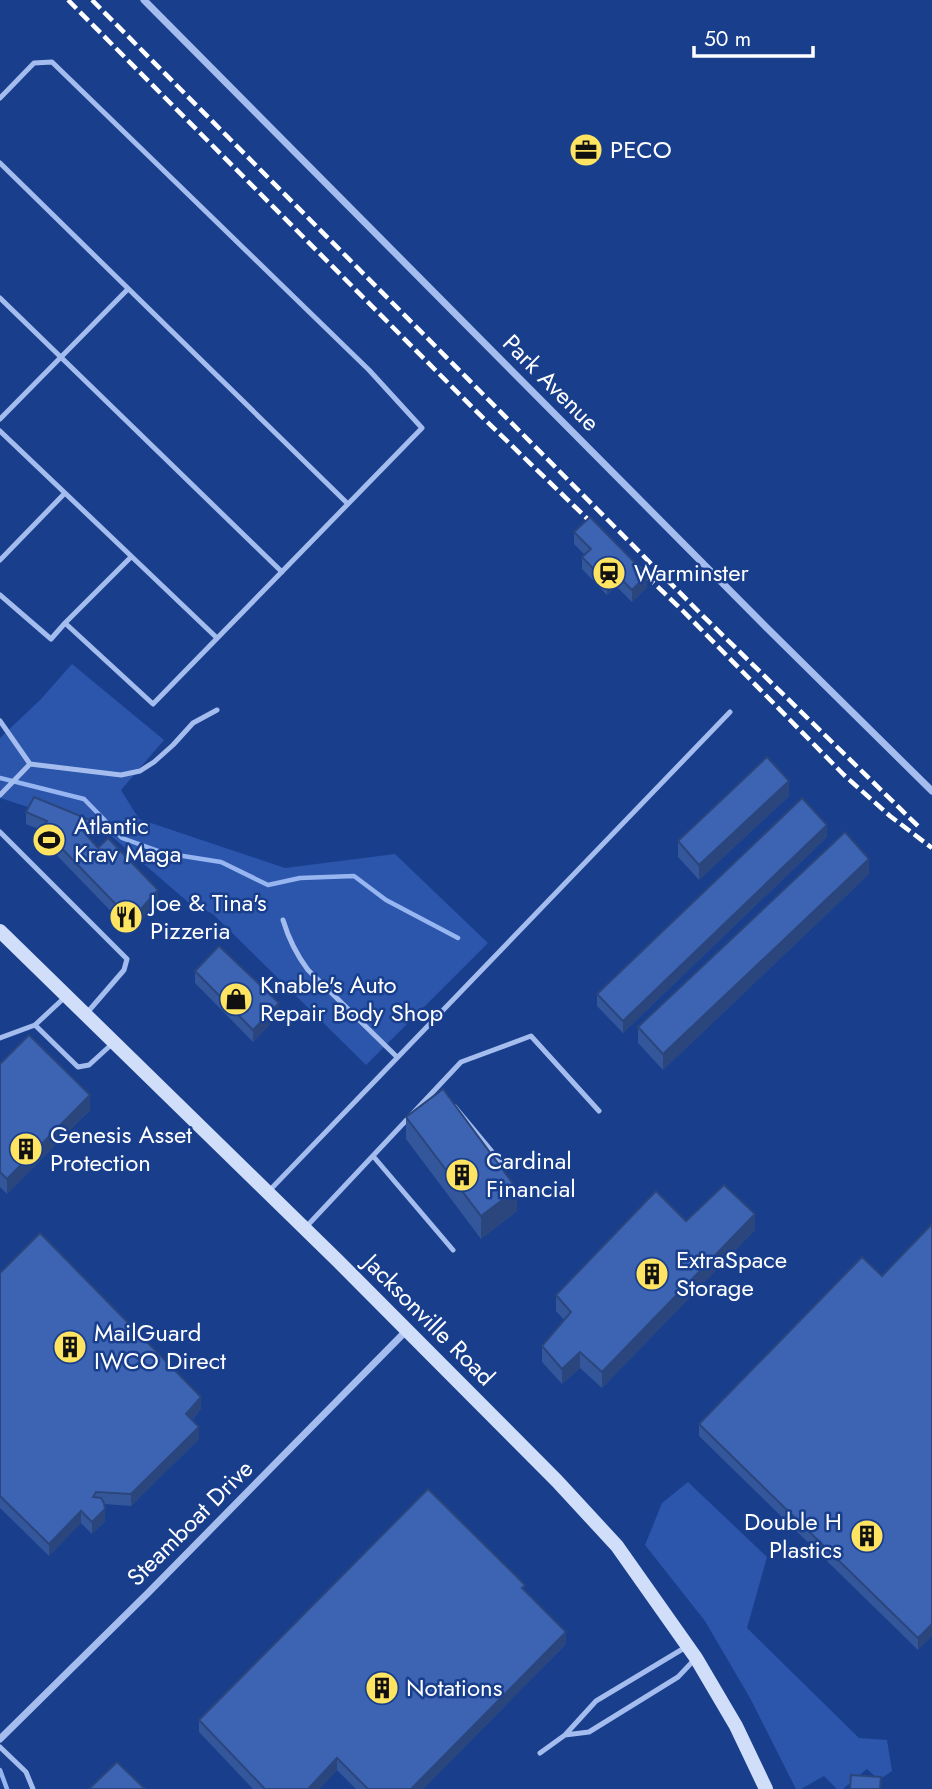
<svg xmlns="http://www.w3.org/2000/svg" width="932" height="1789" font-family="Jost,sans-serif">
	<style>
		.green { fill: #2b56ab }
		.lines { fill: none; stroke-linecap: round; stroke-linejoin: round }
		.stream { stroke: #97b6f1; stroke-width: 4.5 }
		.lane { stroke: #a4bdee; stroke-width: 5 }
		.street { stroke: #a4bdee; stroke-width: 7 }
		.secondary { stroke: #d1defa; stroke-width: 14 }
		.rail { stroke: #fff; stroke-width: 4.5; stroke-dasharray: 12 5; stroke-linecap: butt }
		.wall { fill: #34569a }
		.shaded-wall { fill: #2b467d }
		.building { fill: #3d64b3; stroke: #2b467d; stroke-width: 2 }
		.labels { text-anchor: middle; stroke-width: 5; stroke-linejoin: round; paint-order: stroke }
		.poi-label { font-size: 24px; fill: #fff; stroke: #193e8c; text-anchor: start }
		.street-label { font-size: 24px; fill: #fff; stroke: #193e8c }
	</style>
	<rect width="100%" height="100%" fill="#193e8c"/>
	<!-- green -->
	<path class="green" d="M72,664L164,740L121,790L139,819L285,868L395,854L488,943L366,1065L213,914L188,902L95,822L58,806L31,808L0,798V738L40,700Z
		M688,1482L767,1557L747,1628L859,1738L887,1740L892,1771L879,1780L867,1769L843,1789H837L824,1776L801,1789H796L750,1698L705,1621L645,1545L662,1503Z"/>
	<g class="lines">
		<!-- stream -->
		<path class="stream" d="M0,778L84,799L122,838L164,853L221,862L268,885L300,878L354,876L386,900L458,938
			M0,1770L7,1789"/>
		<!-- lane -->
		<path class="lane" d="M0,98L34,63L52,62L369,370L422,428L153,704L65,623L51,639L0,595
			M0,163L348,504
			M0,298L282,572
			M0,419L128,289
			M0,431L217,638
			M0,560L64,494
			M65,623L131,557
			M0,721L30,764L0,795
			M30,764L121,775L140,771L154,762L173,745L193,723L217,710
			M0,832L127,959L124,970L86,1014
			M283,920C289,940 296,954 308,970L397,1057
			M35,1025L78,1067L89,1065L112,1044
			M0,1038L35,1025L64,998
			M455,1107L504,1166
			M373,1156L453,1250
			M268,1192L730,712
			M306,1227L461,1062L531,1036L599,1111
			M565,1735L589,1732L678,1677L696,1658
			M0,1747L26,1772L33,1789
			M540,1753L565,1735L596,1701L686,1647"/>
		<!-- street -->
		<path class="street" d="M144,0L768,629L932,791
			M0,1739L147,1594L406,1331"/>
		<!-- secondary -->
		<path class="secondary" d="M0,931L337,1260L557,1481L617,1546L696,1658L736,1726L766,1789"/>
		<!-- rail -->
		<path class="rail" d="M68,0L475,410L601,532
			M92,0L702,615L921,829
			M633,563L683,611L844,775L890,816L932,848"/>
	</g>
	<!-- wall -->
	<path class="wall" d="M574,532L647,587L632,602L616,586L607,595L582,569V557L585,555L574,544Z
		M789,796L699,880L678,857V841Z
		M26,812L90,832L88,836L98,848L158,902L131,932L43,841V831L26,824Z
		M827,837L623,1033L597,1006V994Z
		M869,874L663,1070L638,1043V1027Z
		M195,971L279,1015L253,1042L195,983Z
		M0,1064L90,1110L7,1194L0,1187Z
		M406,1117L517,1211L481,1239L406,1139Z
		M686,1221L755,1230L602,1388L580,1368L562,1384L542,1362V1346L564,1320L556,1311V1295Z
		M932,1224L918,1650L699,1436V1424L882,1276Z
		M0,1273L201,1409L192,1420L199,1439L131,1506L104,1504L105,1521L92,1534L81,1523L49,1556L0,1508Z
		M525,1591L566,1644L423,1789H356L337,1770L319,1789H253L199,1732V1720Z"/>
	<!-- shaded-wall -->
	<path class="shaded-wall" d="M616,574V586L607,595V583Z
		M647,575V587L632,602V590Z
		M789,781V796L699,880V865Z
		M90,820V832L84,844V832Z
		M827,825V837L623,1033V1021Z
		M869,859V874L663,1070V1054Z
		M158,890V902L131,932V920Z
		M279,1003V1015L253,1042V1030Z
		M90,1095V1110L7,1194V1179Z
		M517,1189V1211L481,1239V1216Z
		M755,1214V1230L602,1388V1372Z
		M580,1352V1368L562,1384V1369Z
		M201,1397V1409L186,1426V1414Z
		M199,1427V1439L131,1506V1494Z
		M105,1509V1521L92,1534V1522Z
		M81,1511V1523L49,1556V1544Z
		M932,1624V1636L918,1650V1638Z
		M566,1632V1644L423,1789H411Z
		M337,1758V1770L319,1789H308Z"/>
	<!-- building -->
	<path class="building" d="M590,517L647,575L632,590L616,574L607,583L582,557L591,549L574,532Z
		M767,757L789,781L699,865L678,841Z
		M34,797L90,820L84,832L98,848L108,838L158,890L131,920L43,829L47,821L26,812Z
		M802,798L827,825L623,1021L597,994Z
		M845,832L869,859L663,1054L638,1027Z
		M219,946L279,1003L253,1030L195,971Z
		M29,1035L90,1095L7,1179L0,1172V1064Z
		M443,1089L517,1189L481,1216L406,1117Z
		M724,1185L755,1214L602,1372L580,1352L562,1369L542,1346L571,1312L556,1295L656,1191L686,1221Z
		M932,1224V1624L918,1638L699,1424L862,1257L882,1276Z
		M40,1233L201,1397L186,1414L199,1427L131,1494L96,1492L93,1497L101,1498L104,1503L105,1509L92,1522L81,1511L49,1544L0,1496V1273Z
		M428,1489L525,1585L522,1588L566,1632L411,1789H368L337,1758L308,1789H265L199,1720Z
		M117,1762L145,1789H89Z
		M851,1775L881,1777L880,1789H850Z"/>
	<!-- icons -->
	<defs>
		<symbol id="office-disc" viewBox="-11 -11 22 22"><circle r="9.5" fill="#ffe461" stroke="#193e8c"/><path d="M-6-3h4V-5.5h4V-3h4V5H-6ZM-1-4.5V-3h2v-1.5ZM-6 0V1H6V0Z" fill="#111"/></symbol>
		<symbol id="station-disc" viewBox="-11 -11 22 22"><circle r="9.5" fill="#ffe461" stroke="#193e8c"/><path d="M-3-6H3Q5-6 5-4V2Q5 4 3 4L4.5 6H3L1.5 4h-3L-3 6H-4.5L-3 4Q-5 4-5 2V-4Q-5-6-3-6ZM-3.5-4v3h7v-3ZM-3.5 1v1.5H-2V1ZM2 1v1.5H3.5V1Z" fill="#111"/></symbol>
		<symbol id="stadium-disc" viewBox="-11 -11 22 22"><circle r="9.5" fill="#ffe461" stroke="#193e8c"/><path d="M0-5a6.5 5 0 1 0 0 10a6.5 5 0 1 0 0-10ZM-3.5-1.8h7v3.6h-7Z" fill="#111"/></symbol>
		<symbol id="restaurant-disc" viewBox="-11 -11 22 22"><circle r="9.5" fill="#ffe461" stroke="#193e8c"/><path d="M-5-6h1v4h1v-4h1v4h1v-4h1v5L-1.5 .5V6h-2V.5L-5-1ZM5-6V6H3V1.5H1.5Q1.5-4 5-6Z" fill="#111"/></symbol>
		<symbol id="shop-disc" viewBox="-11 -11 22 22"><circle r="9.5" fill="#ffe461" stroke="#193e8c"/><path d="M-5-2.5h2.3a2.7 3.5 0 0 1 5.4 0H5L5.5 6h-11ZM-1.5-2.5h3a1.5 2.3 0 0 0-3 0Z" fill="#111"/></symbol>
		<symbol id="building-disc" viewBox="-11 -11 22 22"><circle r="9.5" fill="#ffe461" stroke="#193e8c"/><path d="M-4-6H4V6H1V3H-1V6H-4ZM-2.5-4.3h1.7v1.8h-1.7ZM.8-4.3h1.7v1.8H.8ZM-2.5-1h1.7V.8h-1.7ZM.8-1h1.7V.8H.8Z" fill="#111"/></symbol>
	</defs>
	<g fill-rule="evenodd">
		<use href="#office-disc" x="567" y="131" width="38" height="38"/>
		<use href="#station-disc" x="590" y="554" width="38" height="38"/>
		<use href="#stadium-disc" x="30" y="821" width="38" height="38"/>
		<use href="#restaurant-disc" x="107" y="898" width="38" height="38"/>
		<use href="#shop-disc" x="217" y="980" width="38" height="38"/>
		<use href="#building-disc" x="7" y="1130" width="38" height="38"/>
		<use href="#building-disc" x="443" y="1156" width="38" height="38"/>
		<use href="#building-disc" x="633" y="1255" width="38" height="38"/>
		<use href="#building-disc" x="51" y="1328" width="38" height="38"/>
		<use href="#building-disc" x="848" y="1517" width="38" height="38"/>
		<use href="#building-disc" x="363" y="1669" width="38" height="38"/>
	</g>
	<g class="labels">
		<!-- poi labels -->
		<g class="poi-label">
			<text x="610" y="158">PECO</text>
			<text x="634" y="581">Warminster</text>
			<text x="74" y="834">Atlantic<tspan x="74" dy="28">Krav Maga</tspan></text>
			<text x="150" y="911">Joe &amp; Tina's<tspan x="150" dy="28">Pizzeria</tspan></text>
			<text x="260" y="993">Knable's Auto<tspan x="260" dy="28">Repair Body Shop</tspan></text>
			<text x="50" y="1143">Genesis Asset<tspan x="50" dy="28">Protection</tspan></text>
			<text x="486" y="1169">Cardinal<tspan x="486" dy="28">Financial</tspan></text>
			<text x="676" y="1268">ExtraSpace<tspan x="676" dy="28">Storage</tspan></text>
			<text x="94" y="1341">MailGuard<tspan x="94" dy="28">IWCO Direct</tspan></text>
			<text x="842" y="1530" text-anchor="end">Double H<tspan x="842" dy="28">Plastics</tspan></text>
			<text x="406" y="1696">Notations</text>
		</g>
		<!-- street labels -->
		<g class="street-label">
			<text transform="translate(551 383) rotate(45)" y="8">Park Avenue</text>
			<text transform="translate(429 1320) rotate(45)" y="8">Jacksonville Road</text>
			<text transform="translate(190 1523) rotate(-45)" y="8">Steamboat Drive</text>
		</g>
	</g>
	<!-- scale -->
	<path d="M694 46v10h119v-10" fill="none" stroke="#ffffff" stroke-width="3.5"/>
	<text x="704" y="46" font-size="21" fill="#ffffff" stroke="#193e8c" stroke-width="5" paint-order="stroke">50 m</text>
</svg>
